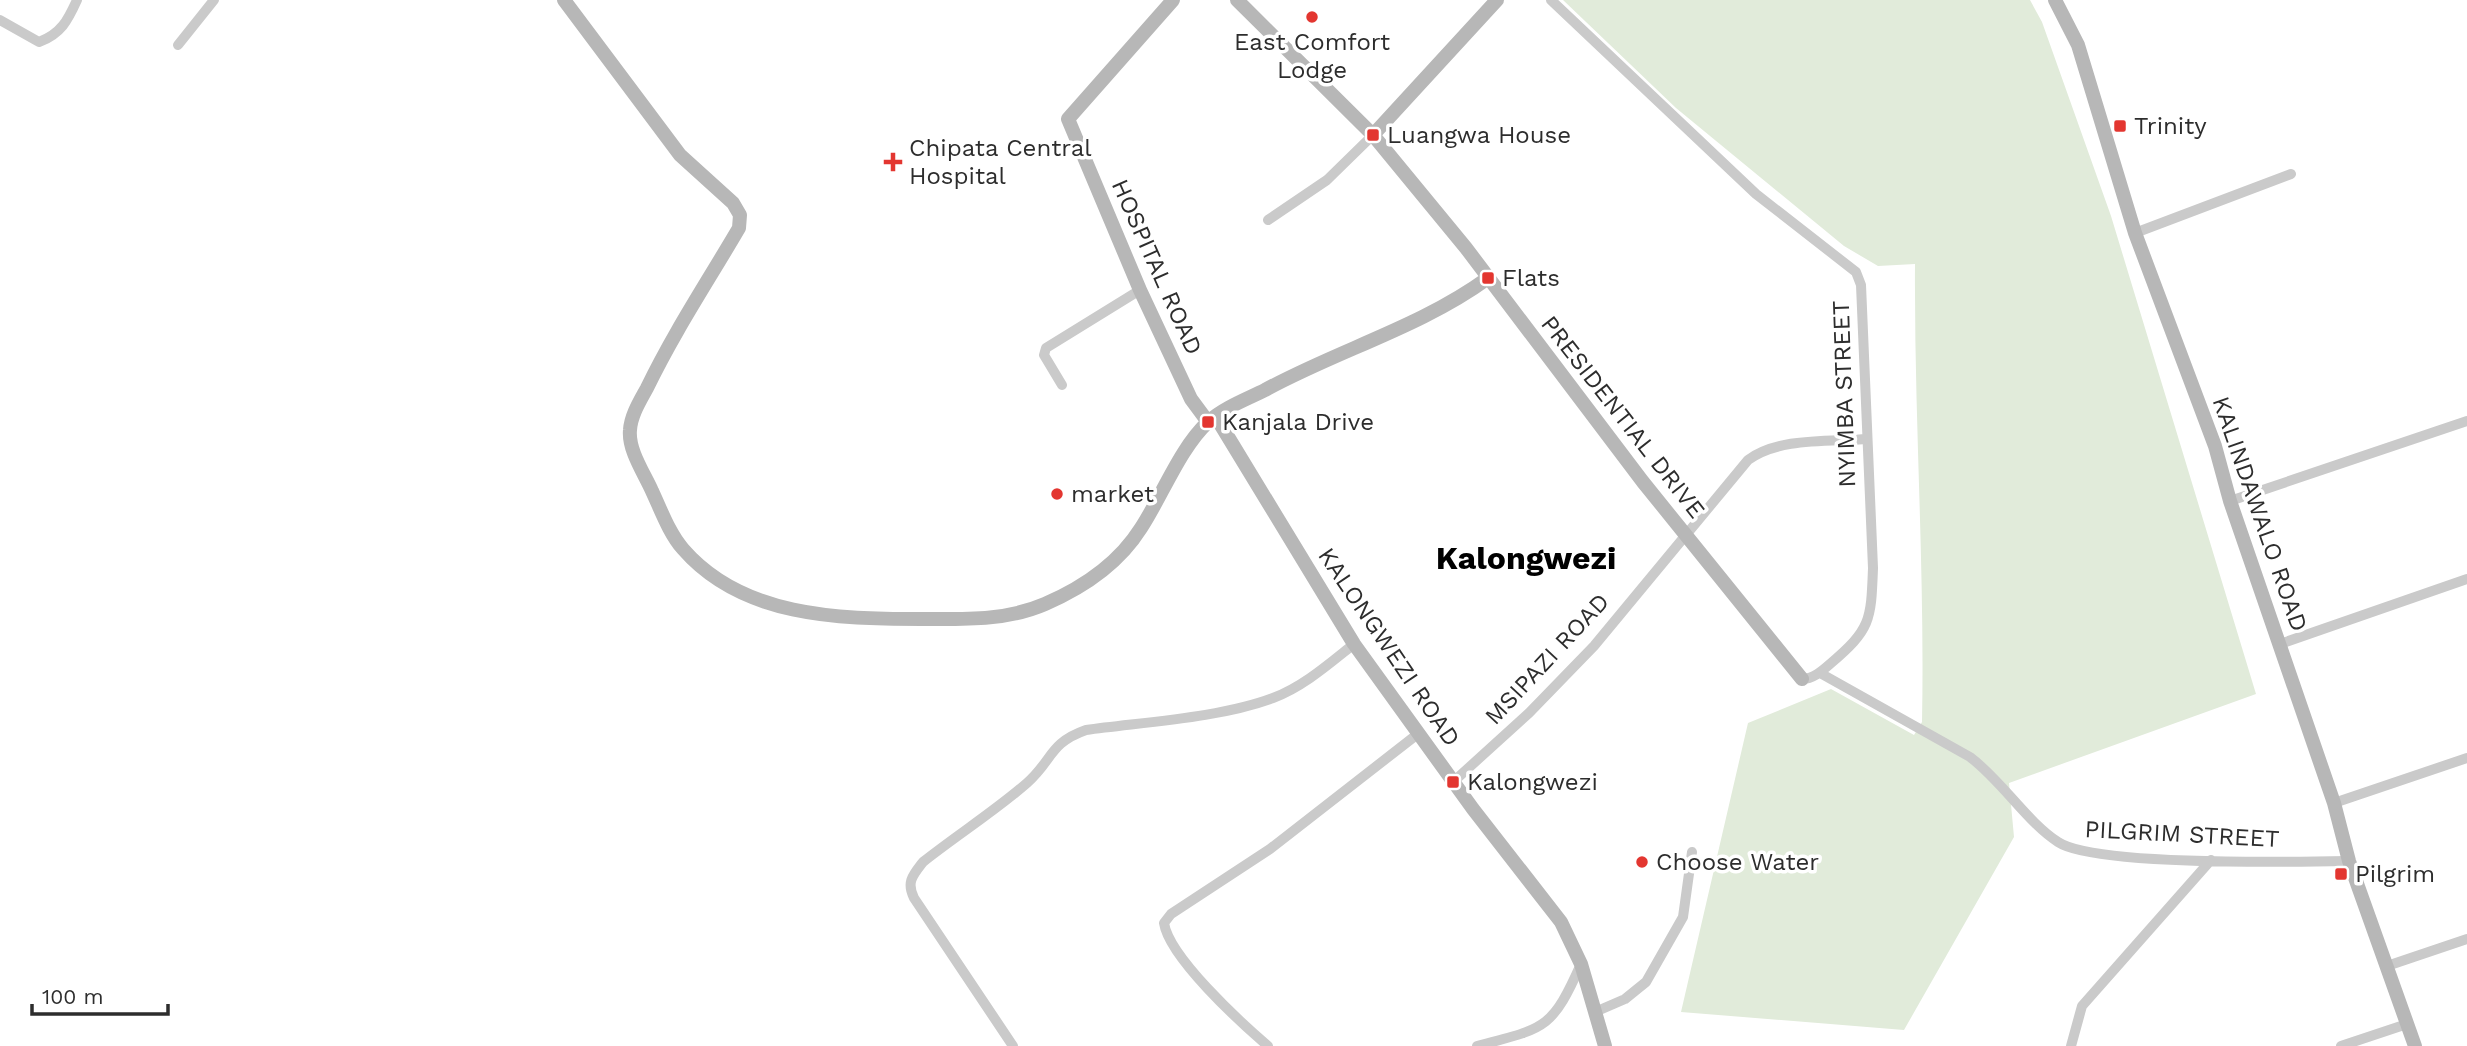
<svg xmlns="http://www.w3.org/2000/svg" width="2467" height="1046" font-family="'Work Sans',sans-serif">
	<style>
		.green { fill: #e1ebda }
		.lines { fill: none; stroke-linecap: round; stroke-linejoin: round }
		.street { stroke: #cacaca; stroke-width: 10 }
		.secondary { stroke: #b7b7b7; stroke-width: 14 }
		.poi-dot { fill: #e33630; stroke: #fff; stroke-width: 2.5 }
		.labels { text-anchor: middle; stroke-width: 7; stroke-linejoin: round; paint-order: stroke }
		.poi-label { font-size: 24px; fill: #2d2d2d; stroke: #fff; text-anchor: start }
		.street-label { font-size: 24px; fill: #2d2d2d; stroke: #fff }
		.district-label { font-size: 32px; font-weight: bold; fill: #000; stroke: #fff }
	</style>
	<rect width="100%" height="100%" fill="#fff"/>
	<!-- green -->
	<path class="green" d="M1563,0H2030L2042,22L2111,216L2256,694L2009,783L2014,837L1904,1030L1681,1012L1748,723L1831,689L1914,735L1922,722C1925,569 1914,417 1915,264L1878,266L1844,246L1676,108Z"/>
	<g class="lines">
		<!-- street -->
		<path class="street" d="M1551,0L1756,194L1856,272L1861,285L1873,568C1871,621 1871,629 1830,664C1822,671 1813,679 1802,679
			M0,20L39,42C61,34 68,20 77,0
			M178,45L214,0
			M1268,220L1327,180L1373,135
			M2135,233L2291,174
			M1062,385L1044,355L1046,348L1140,290
			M2230,501L2467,421
			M2280,644L2467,579
			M1820,673L1970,757C2002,781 2027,822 2058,842C2094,866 2296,862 2349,861
			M1453,782L1529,713L1594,646L1748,460C1779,437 1830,442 1867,439
			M2334,803L2467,758
			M2387,966L2467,939
			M1595,1012L1625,999L1646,982L1683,917L1692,852
			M1013,1046L914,898C906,882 913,875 923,862C957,835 995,811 1027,783C1053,760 1049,743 1086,730C1144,722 1220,718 1273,698C1303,687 1330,663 1354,644
			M1268,1046C1240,1022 1169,957 1164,923L1171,914L1270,849L1419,733
			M1477,1046C1546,1028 1552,1029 1581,964
			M2071,1046L2082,1006L2211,860
			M2341,1046L2407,1024"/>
		<!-- secondary -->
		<path class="secondary" d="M564,0L680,155L733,203L740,215L739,228C708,281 674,332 647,388C640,401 631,415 630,430C628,450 644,473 652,491C661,510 669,533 683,549C742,617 838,619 921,619C963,619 1006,621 1045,604C1082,588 1119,563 1141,528C1162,496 1180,448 1208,422C1223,408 1247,399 1265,390C1338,350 1421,327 1488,278
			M1173,0L1068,119L1140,290L1191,399L1208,422
			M1237,0L1373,135L1466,248L1643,482L1802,679
			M2055,0L2078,45L2135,233L2215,446L2230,501L2334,803L2349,861L2415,1046
			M1373,135L1497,0
			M1216,417L1354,644L1473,809L1561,922L1581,964L1605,1046"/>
	</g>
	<!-- markers -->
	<g class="poi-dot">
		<circle cx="1312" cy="17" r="7"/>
		<rect x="2113" y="119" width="14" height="14" rx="3.5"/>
		<rect x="1366" y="128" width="14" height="14" rx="3.5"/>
		<path d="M889.5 151.5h7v7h7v7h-7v7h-7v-7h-7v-7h7z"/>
		<rect x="1481" y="271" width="14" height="14" rx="3.5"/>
		<rect x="1201" y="415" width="14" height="14" rx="3.5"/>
		<circle cx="1057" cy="494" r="7"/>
		<rect x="1446" y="775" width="14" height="14" rx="3.5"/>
		<circle cx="1642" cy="862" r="7"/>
		<rect x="2334" y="867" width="14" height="14" rx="3.5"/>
	</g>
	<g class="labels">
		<!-- poi labels -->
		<g class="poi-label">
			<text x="1312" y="50" text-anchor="middle">East Comfort<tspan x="1312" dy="28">Lodge</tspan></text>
			<text x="2134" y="134">Trinity</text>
			<text x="1387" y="143">Luangwa House</text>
			<text x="909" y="156">Chipata Central<tspan x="909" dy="28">Hospital</tspan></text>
			<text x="1502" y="286">Flats</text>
			<text x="1222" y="430">Kanjala Drive</text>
			<text x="1071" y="502">market</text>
			<text x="1467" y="790">Kalongwezi</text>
			<text x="1656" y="870">Choose Water</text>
			<text x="2355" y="882">Pilgrim</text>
		</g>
		<!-- street labels -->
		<g class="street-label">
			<text transform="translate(1157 267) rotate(66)" y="8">HOSPITAL ROAD</text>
			<text transform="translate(1844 394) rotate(-92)" y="8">NYIMBA STREET</text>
			<text transform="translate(1623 417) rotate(52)" y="8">PRESIDENTIAL DRIVE</text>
			<text transform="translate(2260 514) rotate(71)" y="8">KALINDAWALO ROAD</text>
			<text transform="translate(1389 647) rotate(56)" y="8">KALONGWEZI ROAD</text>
			<text transform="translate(1547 659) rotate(-47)" y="8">MSIPAZI ROAD</text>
			<text transform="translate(2182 834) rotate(3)" y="8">PILGRIM STREET</text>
		</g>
		<!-- district labels -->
		<g class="district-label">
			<text x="1526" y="569">Kalongwezi</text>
		</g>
	</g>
	<!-- scale -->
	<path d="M32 1004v10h136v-10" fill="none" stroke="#2d2d2d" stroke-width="3.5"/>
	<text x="42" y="1004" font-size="21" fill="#2d2d2d" stroke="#ffffff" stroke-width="5" paint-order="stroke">100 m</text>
</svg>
